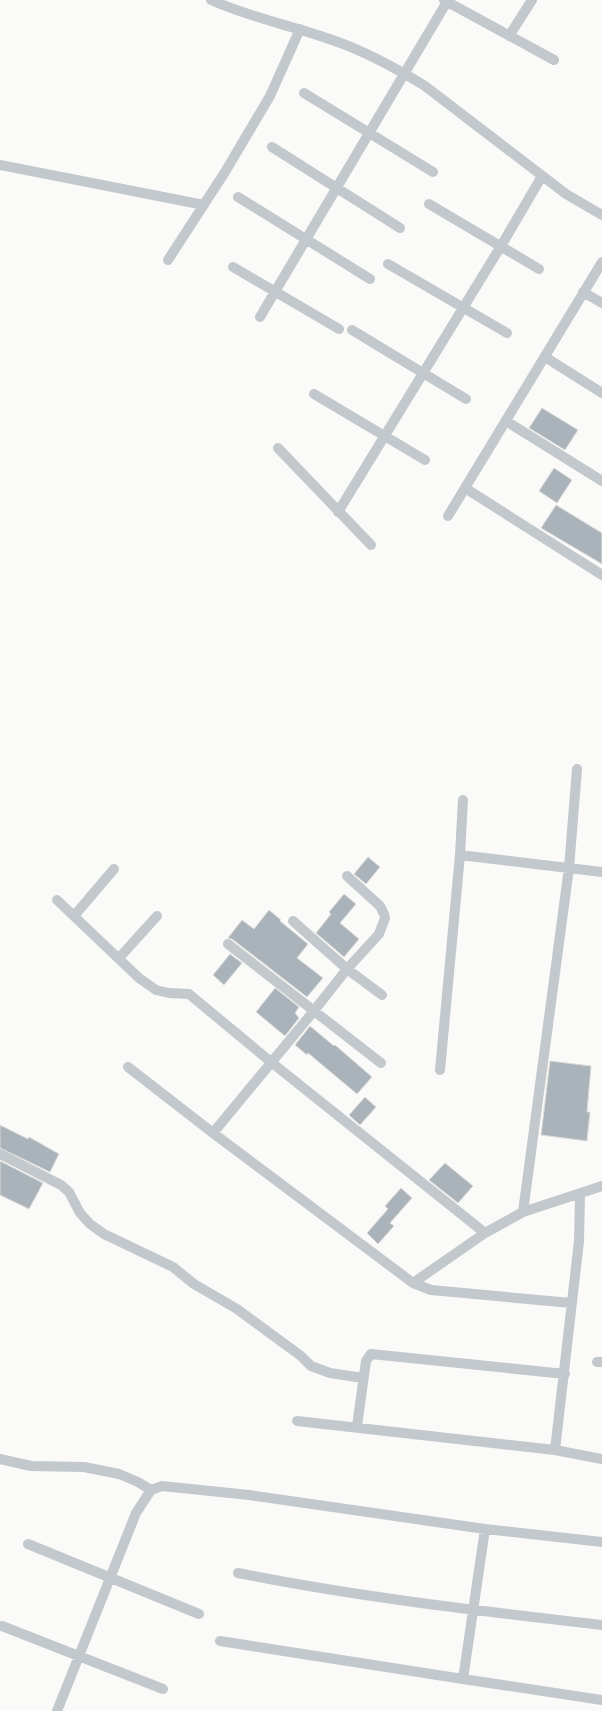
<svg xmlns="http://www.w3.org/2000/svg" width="602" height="1711" font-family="'Noto Sans',sans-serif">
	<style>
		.building { fill: #aab3b9; stroke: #dcdcda }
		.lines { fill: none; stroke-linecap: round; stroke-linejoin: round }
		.street { stroke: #c3c8cc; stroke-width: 10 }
	</style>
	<rect width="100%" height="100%" fill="#fafaf8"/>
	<!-- building -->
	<path class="building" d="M542,408L578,430L565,450L529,428Z
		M554,468L572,480L557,503L539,491Z
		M556,505L602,533V564L541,528Z
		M368,857L380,867L366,884L354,874Z
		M344,894L356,904L340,923L359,939L344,957L316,933L331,914L329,912Z
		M269,910L281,920L280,921L308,944L297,958L323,978L307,997L232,939L228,938L242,920L254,929Z
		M230,954L242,963L224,985L213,975Z
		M275,988L299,1007L295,1013L299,1018L285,1036L256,1012Z
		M310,1026L334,1046L335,1045L372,1077L357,1094L308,1053L307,1055L295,1045Z
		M550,1061L591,1066L587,1112H590L587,1141L541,1135Z
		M365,1097L376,1107L360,1125L349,1115Z
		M0,1125L28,1139L29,1137L59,1154L50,1172L0,1148Z
		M0,1161L43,1183L29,1209L0,1195Z
		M445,1163L473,1186L458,1203L429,1180Z
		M401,1188L412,1198L390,1223L394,1226L378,1244L367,1233L388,1209L385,1206Z"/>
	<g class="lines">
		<!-- street -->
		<path class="street" d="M211,0C251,18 294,26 335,41C364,51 399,70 425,86L566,194L602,215
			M444,0L554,60
			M509,36L532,0
			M304,93L433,172
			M272,147L400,228
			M0,165L204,205
			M238,197L370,279
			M429,204L539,269
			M168,260L225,172L270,96L300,29
			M388,264L507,333
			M233,267L339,329
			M583,292L602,303
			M260,317L448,0
			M352,330L466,399
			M545,357L602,393
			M314,394L425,460
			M506,421L602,481
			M278,448L371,545
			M465,488L602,575
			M338,512L501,246L542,176
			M448,516L602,262
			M460,855L602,872
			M57,900L139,978L156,990L169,993L189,994L271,1062L485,1233
			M74,916L114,869
			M293,921L347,969L382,995
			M228,944L381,1063
			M119,958L157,916
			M128,1067L213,1133L413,1283L431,1290L571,1303
			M440,1070L460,855L463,800
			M213,1133L313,1012L347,969L379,934L385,918L384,914L380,906L347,876
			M0,1154L61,1185L69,1192L80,1213L90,1224L104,1234L173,1267L194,1284L237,1309L301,1356L311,1366L330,1373L363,1378
			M523,1212L569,868L577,769
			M413,1283L485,1233L523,1212L602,1186
			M597,1362H602
			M297,1421L555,1450L602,1459
			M357,1426L366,1361L371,1354L565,1374
			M555,1450L579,1241L580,1194
			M0,1459L31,1466L84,1467L119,1474L138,1482L151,1490
			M485,1529L463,1679L602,1700
			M28,1544L199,1614
			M238,1573C358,1597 480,1611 602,1625
			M2,1626L163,1689
			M220,1641L463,1679
			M57,1711L136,1513L151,1490L162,1486L249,1495L485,1529L602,1542"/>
	</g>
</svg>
